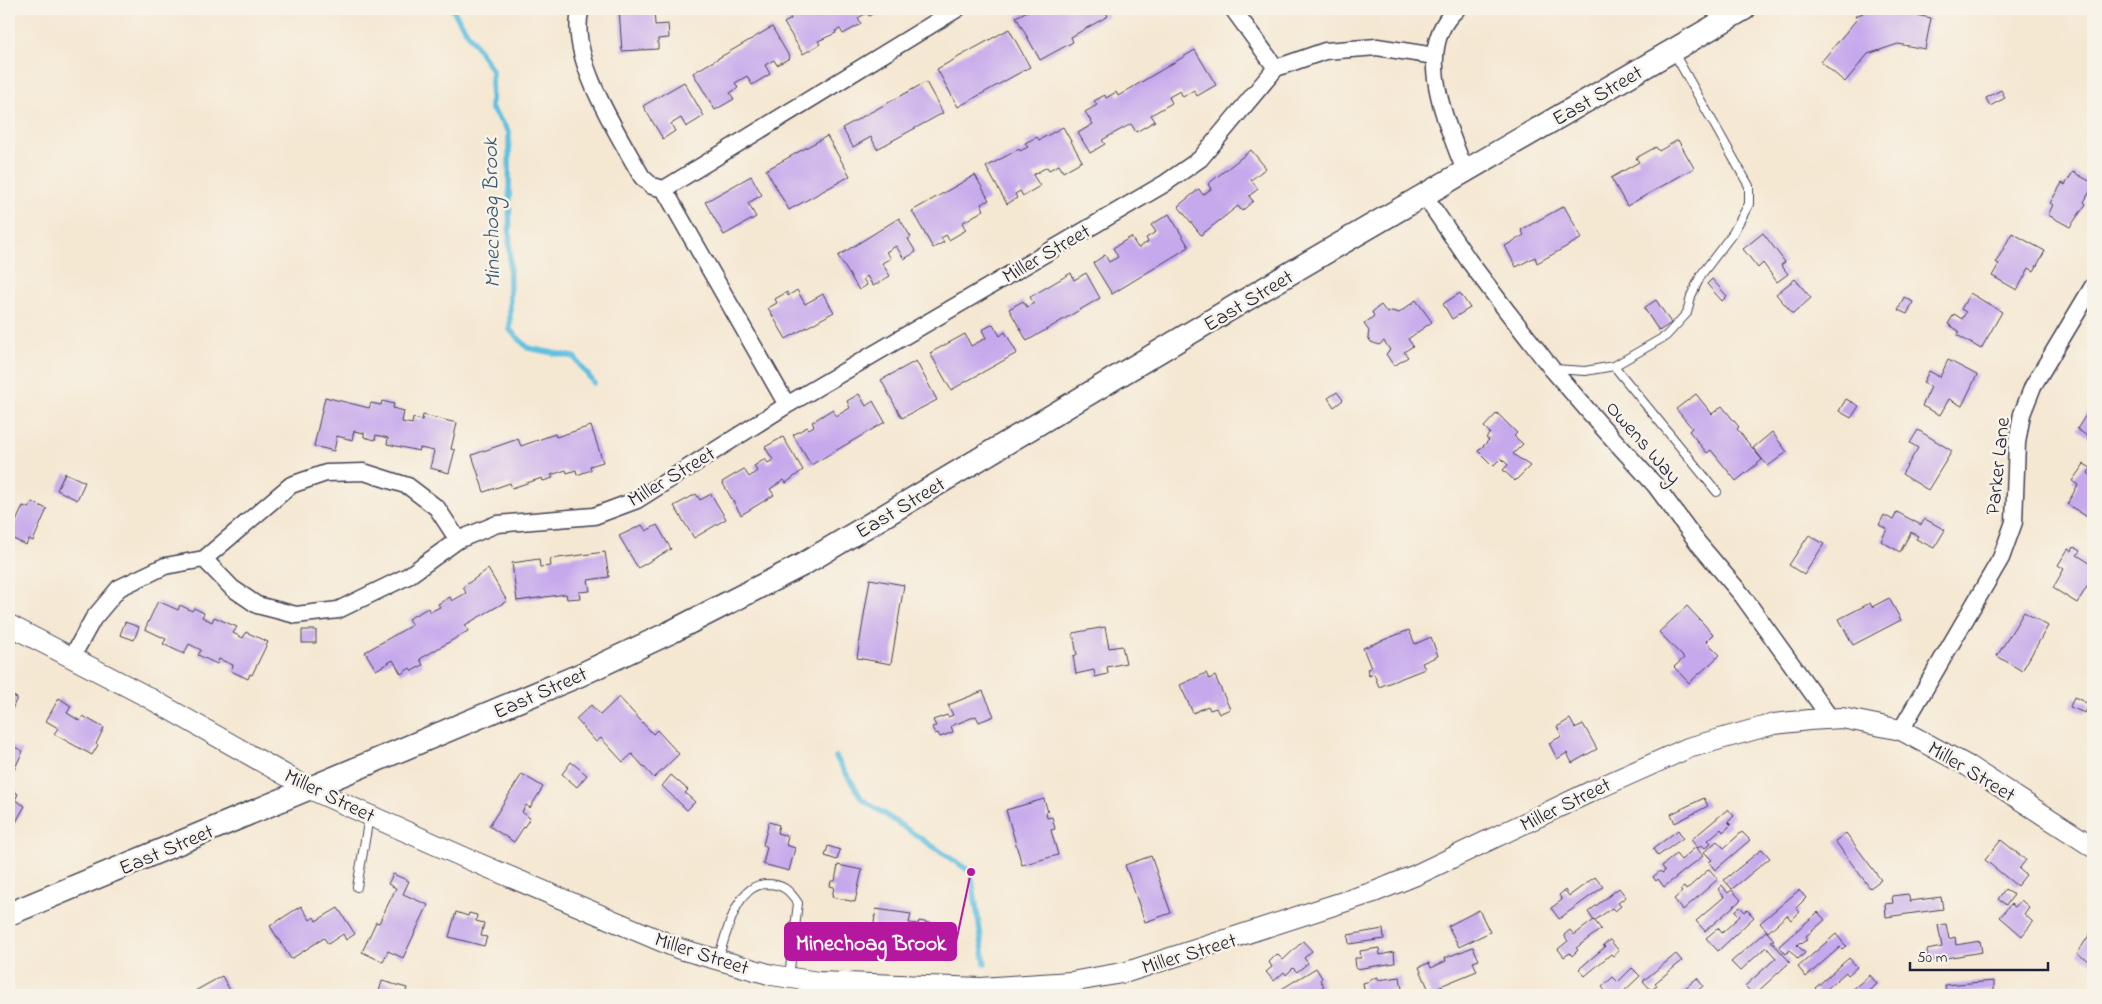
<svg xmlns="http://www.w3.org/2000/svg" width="2102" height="1004" font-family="'Indie Flower',sans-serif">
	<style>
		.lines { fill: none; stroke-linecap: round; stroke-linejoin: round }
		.stream { stroke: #61c0e0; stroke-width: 5.5 }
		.building { fill: #c6a8ec }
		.service-casing { stroke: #424052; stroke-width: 10 }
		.minor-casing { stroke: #424052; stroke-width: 19 }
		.tertiary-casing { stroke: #424052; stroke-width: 22 }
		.secondary-casing { stroke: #424052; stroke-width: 25 }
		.service { stroke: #fff; stroke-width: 8 }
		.minor { stroke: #fff; stroke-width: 16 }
		.tertiary { stroke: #fff; stroke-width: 20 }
		.secondary { stroke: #fff; stroke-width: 22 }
		.labels { text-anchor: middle; stroke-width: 5; stroke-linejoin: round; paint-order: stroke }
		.street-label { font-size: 21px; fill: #22223b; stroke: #f7f3e8 }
		.water-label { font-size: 22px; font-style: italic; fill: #385975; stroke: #f7f3e8 }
		.leader { fill: none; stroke: #b5179e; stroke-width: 2 }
		.callout-dot { fill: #b5179e; stroke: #f7f3e8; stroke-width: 2 }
		.callout { fill: #b5179e; stroke: #b5179e; stroke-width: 2 }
		.callout-label { font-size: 22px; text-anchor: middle; font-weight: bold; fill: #fff }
	</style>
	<rect width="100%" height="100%" fill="#f7f3e8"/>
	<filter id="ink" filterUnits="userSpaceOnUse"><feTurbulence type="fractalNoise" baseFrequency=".02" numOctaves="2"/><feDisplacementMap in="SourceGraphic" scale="10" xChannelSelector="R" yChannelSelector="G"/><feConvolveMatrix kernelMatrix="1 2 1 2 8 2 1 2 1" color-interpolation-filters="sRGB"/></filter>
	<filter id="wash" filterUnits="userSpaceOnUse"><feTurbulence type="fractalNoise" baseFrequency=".0096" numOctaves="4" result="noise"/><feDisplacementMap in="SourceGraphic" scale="20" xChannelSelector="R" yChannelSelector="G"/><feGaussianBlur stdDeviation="1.12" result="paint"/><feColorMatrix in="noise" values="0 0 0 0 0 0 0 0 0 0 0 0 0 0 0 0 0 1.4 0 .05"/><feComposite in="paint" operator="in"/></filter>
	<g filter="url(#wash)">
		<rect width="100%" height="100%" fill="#f5e8d3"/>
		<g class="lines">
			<!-- stream -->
			<path class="stream" d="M452,9L492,70L491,108L509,132L510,330L528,348L574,357L594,383
				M836,757L862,799L971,872L985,964"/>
		</g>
		<g id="blocks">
			<!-- building -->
			<path class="building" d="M619,9H654L655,25L668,24L669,38L658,39V49L622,51Z
				M788,9H801L803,12L808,9H881L869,16L867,13L858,18L861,24L843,34L840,29L835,31L836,33L818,41L820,44L803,54L784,23L791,19L786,10Z
				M1031,9H1104L1108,16L1071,37L1073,42L1040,60L1016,17Z
				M1863,9H1886L1931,18L1925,49L1898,44L1868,54L1845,82L1821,62L1857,19L1855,16L1863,13L1861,10Z
				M772,27L790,58L777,65L774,60L765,65L770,74L752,85L747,76L735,83L738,88L730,93L734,99L715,110L693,73Z
				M1009,29L1030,67L958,107L937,69Z
				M1195,50L1216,85L1197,96L1194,90L1183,97L1180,91L1169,97L1172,103L1151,115L1155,121L1136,132L1131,124L1102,140L1105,144L1090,153L1078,133L1093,124L1085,112L1097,105L1094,101L1105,95L1106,98L1116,92L1118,96Z
				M684,82L704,116L686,127L681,118L671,124L675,131L663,139L643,106Z
				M926,82L943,113L877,149L871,137L853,147L842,128Z
				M2001,90L2005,98L1990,106L1986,98Z
				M1063,127L1082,161L1063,172L1059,165L1049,170L1047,167L1033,175L1040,186L1023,196L1020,191L1015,194L1017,198L1007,204L986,167L1019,149L1020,151L1028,147L1025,143L1037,137L1039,140Z
				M827,136L850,176L789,210L766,170Z
				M1678,140L1694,168L1627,206L1611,178L1639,162L1636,158L1656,147L1659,151Z
				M1251,150L1266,168L1251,180L1258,189L1249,196L1253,201L1242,211L1238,206L1201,235L1178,206L1199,189L1203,195L1211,189L1208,184Z
				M2073,172L2093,183V186L2084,202L2086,204L2070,227L2048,215L2053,205L2050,203L2062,183L2065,185Z
				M975,175L989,200L981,204L984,210L962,223L966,230L949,240L946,235L941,238L944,242L933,248L912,211Z
				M751,176L762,195L748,203L756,217L724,235L705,202Z
				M1564,206L1582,238L1537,263L1535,257L1516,267L1505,246L1524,235L1521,230Z
				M1169,214L1189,247L1112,294L1093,263L1105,255L1109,262L1118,257L1113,248L1131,237L1138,248L1148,242L1146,238L1156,232L1151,225Z
				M899,218L911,237L908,239L916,252L904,259L896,246L886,252L891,258L882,263L890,276L873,286L867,276L863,279L867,285L859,290L838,256Z
				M1763,233L1785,262L1781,265L1788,274L1777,282L1763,263L1758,268L1743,249Z
				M2012,233L2045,251L2034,271L2029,268L2017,290L1992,276L1999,264L1996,262Z
				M1071,273L1074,280L1086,273L1100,298L1027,341L1009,309L1023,301L1027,307L1034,303L1030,297Z
				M1712,279L1727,296L1722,301L1707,284Z
				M1795,279L1811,298L1793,314L1776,294Z
				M797,290L805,304L823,294L834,312L786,339L768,308L777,303L775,299L787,292L788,296Z
				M1460,293L1470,308L1452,319L1443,304Z
				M1970,293L2002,312L1981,349L1957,335L1959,331L1948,324L1954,314L1962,319L1966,312L1961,309Z
				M1904,297L1913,302L1907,314L1898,310Z
				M1416,300L1432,322L1408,339L1413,346L1404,352L1408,357L1394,366L1386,354L1390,350L1384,341L1379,345L1371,342L1368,337L1369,331L1364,324L1374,316L1372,312L1381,305L1387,313L1392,311L1399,313Z
				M1656,300L1671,323L1659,331L1644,308Z
				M993,324L1000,336L1005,332L1017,353L951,390L930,353L965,334L971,346L986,338L982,330Z
				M1948,360L1977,375L1962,406L1949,399L1940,415L1922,406L1931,387L1923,383L1929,371L1940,377Z
				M916,361L937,400L902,418L881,380Z
				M1337,392L1343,400L1334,407L1328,398Z
				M859,394L866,406L873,401L885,422L811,465L793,435L807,427L809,429L814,426L812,422L833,409L836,416L850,408L847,401Z
				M1696,394L1712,414L1722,406L1739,427L1737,429L1762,460L1736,481L1711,450L1707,453L1689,431L1692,428L1676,409Z
				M325,397L369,408L371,403L381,405L382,401L394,404L393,408L404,411L402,422L412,424L413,418L422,420L423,415L457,423L451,449L455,450L449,473L430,468L434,451L420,448L419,451L387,444L388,438L376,435L375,440L364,437V433L354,431L352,440L337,436L334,451L314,446Z
				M1846,399L1859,406L1851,418L1839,411Z
				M2093,404V440L2077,429Z
				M1497,413L1517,433L1514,436L1523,444L1513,454L1530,466L1515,481L1503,470L1508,465L1501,458L1493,466L1478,451L1489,440L1486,438L1490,433L1484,427Z
				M591,426L603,462L590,466L591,470L577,475L576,470L567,473L566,470L551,475L553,478L543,481L542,478L512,488L510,483L484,492L472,455L518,439L521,446L555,434L556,437Z
				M1918,430L1952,451L1928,490L1902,474L1918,448L1910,443Z
				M1772,432L1787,452L1768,466L1753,448Z
				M783,437L803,470L786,483L784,480L770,489L774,495L741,515L722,482L744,469L749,477L757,471L754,466L765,459L768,463L773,460L765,447Z
				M2084,464L2091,468L2088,473L2093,477L2092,520L2067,504L2078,485L2072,481Z
				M65,473L85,482L77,500L57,490Z
				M696,494L700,500L711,494L726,519L694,538L674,506Z
				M32,502L47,509L33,541L29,539L26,545L9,537L23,506L29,508Z
				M1897,512L1921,525L1925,519L1945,530L1934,548L1916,539L1918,536L1911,532L1900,552L1881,541L1887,529L1879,525L1884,515L1893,520Z
				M642,525L646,531L657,525L671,549L638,568L619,536Z
				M1809,535L1824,544L1804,575L1789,565Z
				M2074,547L2080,551L2077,555L2093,565V577L2077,603L2053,588L2064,569L2058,565L2068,549L2072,551Z
				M605,552L609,577L588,580L590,591L579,592L580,598L567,599L566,594L517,601L512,563L539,559L540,567L551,566L550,559Z
				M488,569L507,601L465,625L468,631L420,659L423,665L412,671L410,668L401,674L393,660L376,670L365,652L412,625L408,619L428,608L430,612L440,607L438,604L450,597L452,601L466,593L463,587Z
				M870,579L904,585L891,664L857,658Z
				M1889,598L1901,620L1853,645L1839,619L1870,603L1872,607Z
				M158,601L178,610L180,605L192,611L194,608L204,613L202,617L212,622L214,617L237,627L233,633L243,638L246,632L268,642L252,675L250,674L248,679L231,671L233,665L219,659L217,664L198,655L201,650L189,644L184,654L163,644L166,639L145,629Z
				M1687,606L1713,634L1706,641L1720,655L1689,683L1674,667L1684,658L1659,632Z
				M2024,612L2048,626L2022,671L1997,656Z
				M125,622L139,627L134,640L120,635Z
				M1105,627L1109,648L1122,646L1126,663L1107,667L1108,674L1095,677L1094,670L1076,674L1073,656L1077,655L1073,633Z
				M302,630H316V643H302Z
				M1409,630L1415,644L1431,637L1438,656L1422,663L1425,669L1379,687L1374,674L1369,676L1367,669L1371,668L1363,648Z
				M1206,673L1209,679L1215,676L1230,709L1219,714L1216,708L1210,710L1208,706L1193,713L1180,685Z
				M983,691L994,716L979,722L976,716L951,726L953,732L940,737L938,733L935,734L932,727L936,726L933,720L947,715L948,717L953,715L948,705Z
				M9,694L17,698L9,716Z
				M619,697L653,734L657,730L679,754L654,778L632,754L623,762L601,738L596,742L576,719L591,705L600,715Z
				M2074,697L2089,704L2085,713L2070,707Z
				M59,698L71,706L67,713L80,721L83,716L104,728L96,744L98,745L92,755L54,734L58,728L46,721Z
				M1570,719L1575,728L1583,724L1597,749L1572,763L1567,753L1557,759L1549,743L1562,736L1557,727Z
				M10,745L23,751L13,772L9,770Z
				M571,762L587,775L577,787L562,774Z
				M522,774L543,787L530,808L526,805L522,812L530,818L514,842L489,826Z
				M671,775L688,790L685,793L695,802L687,810L662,786Z
				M9,788L18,794L15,800L25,806L12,829L9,827Z
				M1704,798L1708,806L1675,823L1671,814Z
				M1044,799L1048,812L1046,813L1047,818L1052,817L1055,829L1051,830L1058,855L1022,865L1006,810Z
				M1728,809L1734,816L1728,822L1731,825L1723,832L1721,829L1708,840L1711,843L1705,848L1702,845L1698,848L1691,840Z
				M769,822L779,825L777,833L788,836L786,845L795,848L789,871L763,864L767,847L763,845Z
				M1678,830L1683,838L1658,856L1653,849Z
				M1742,832L1750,840L1715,870L1709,862L1712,860L1704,852L1717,841L1724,848Z
				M1846,833L1881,880L1870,888L1835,841Z
				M2001,840L2026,860L2019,869L2026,875L2017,886L1985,860Z
				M828,846L840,850L837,860L825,856Z
				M1696,847L1703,856L1664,887L1658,879L1656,881L1653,877L1660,871L1662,873L1665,871L1662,866L1676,854L1681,860Z
				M1762,849L1770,858L1732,889L1724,880Z
				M1151,856L1171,913L1145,922L1125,865Z
				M838,865L862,870L855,902L832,897L834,887L830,886L831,881H835Z
				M1709,869L1718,879L1683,910L1674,899L1682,892L1680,890L1684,887L1686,890Z
				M393,874L409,881L403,894L428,905L403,958L388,951L383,962L362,952L376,922L379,923L396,888L388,884Z
				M1595,877L1603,887L1559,919L1551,908L1562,900L1559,895L1565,890L1569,896Z
				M1722,885L1728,893L1732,890L1741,900L1705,931L1696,921L1724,897L1718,889Z
				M1619,888L1626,897L1618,903L1621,906L1615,911L1612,908L1594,921L1588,912Z
				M2005,889L2014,895L2006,905L1998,899Z
				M1799,890L1806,898L1796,908L1800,912L1791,920L1787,915L1768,932L1760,923Z
				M1908,894L1910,901L1941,897L1943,909L1886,917L1885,904L1893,903L1892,896Z
				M2021,900L2029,907L2024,914L2033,922L2022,936L2000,917L2011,904L2015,907Z
				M301,906L310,920L314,917L316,921L338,908L355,934L346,940L343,934L328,944L324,938L291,959L270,926Z
				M1740,907L1745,912L1747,910L1754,917L1718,951L1706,938L1718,928L1722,933L1740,916L1735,911Z
				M876,909L911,914L909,923L918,924L919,921L935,924L932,945L872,937Z
				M1479,910L1490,932L1459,947L1448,926Z
				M456,912L468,916L469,913L477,915L476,921L484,923L481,936L487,937L484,946L449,937Z
				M1818,912L1825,920L1806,936L1808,939L1802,944L1800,942L1797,945L1805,953L1798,959L1790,950L1786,954L1779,946Z
				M1594,920L1601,929L1576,948L1578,950L1572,956L1570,953L1564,957L1558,949L1568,941L1564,935L1570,930L1574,935Z
				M1946,924L1949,939L1955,937L1956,945L1980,941L1982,952L1928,961L1927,950L1942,947L1938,925Z
				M1383,929L1384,939L1349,944L1348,935Z
				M2093,929V961L2092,963L2077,954Z
				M1766,931L1774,940L1771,941L1790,962L1754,995L1745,986L1776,958L1766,947L1740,971L1731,962Z
				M1836,934L1846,946L1842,949L1840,947L1806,977L1798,967Z
				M1610,940L1619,951L1613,956L1611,954L1585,976L1579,969L1605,947L1603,945Z
				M1303,941L1312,951L1304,958L1308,963L1297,972L1293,968L1286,975L1284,972L1274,981L1266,972L1272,967L1269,962L1277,954L1283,960Z
				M1473,947L1479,960L1473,962L1477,971L1438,987L1442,995H1431L1419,967L1429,963L1431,968L1446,961L1445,958Z
				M1379,948L1380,955L1394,952L1395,963L1356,969L1355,958H1361L1360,951Z
				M1676,954L1682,961L1655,983L1657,986L1651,990L1643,981Z
				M1849,958L1857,967L1848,975L1846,972L1820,995H1815L1818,992L1815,988Z
				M1316,968L1322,978L1320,980L1324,986L1308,995H1276L1275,993Z
				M1632,968L1640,976L1620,995H1609L1602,987L1613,977L1618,982Z
				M1870,975L1877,984L1864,995H1846Z
				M222,976L232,994L197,995L195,991Z
				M1378,977V980L1400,977L1402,989L1365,995L1363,983L1370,981V979Z
				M1697,978L1703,986L1696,992L1698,995H1677Z
				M382,981L407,988L405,995H378Z
				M1994,981V990L1946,995L1945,985Z"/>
		</g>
	</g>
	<g filter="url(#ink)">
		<use href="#blocks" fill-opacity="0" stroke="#424052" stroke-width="1"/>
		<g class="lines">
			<defs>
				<path id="service" d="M1614,366L1717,492
					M1554,369L1585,371L1614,366L1666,336L1687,313L1691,296L1701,275L1733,233L1749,204V186L1674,53
					M357,887L369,817
					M718,958C727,935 735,885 766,884C783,884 789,890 798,903L789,977"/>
				<path id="minor" d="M581,9C566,55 620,137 642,177L652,186L664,189
					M1233,9L1276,68
					M1457,9C1411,48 1448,126 1465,171
					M1424,195L1469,261L1506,310L1552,369L1604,429L1655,485L1698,543L1742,595L1831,719
					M787,405L664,189L957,9
					M204,559L232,588L257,605L296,615L338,610L408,576L458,540L497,524L594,516L637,500L787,405L1164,184L1200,159L1276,68L1325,51L1377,47L1435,56
					M72,657L93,619L119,588L165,566L204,559L291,485L326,473L364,472L408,486L437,508L458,540
					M1901,730L2001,558L2014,522L2017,443L2022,414L2033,386L2093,286"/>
				<path id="tertiary" d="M9,625L144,695L310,789L468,859L680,949L772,975L818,982L981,988L1071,982L1127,972L1374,892L1416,875L1592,791L1688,748L1774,724L1809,720L1842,718L1901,730L1968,766L2093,847"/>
				<path id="secondary" d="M9,914L580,675L669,633L802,565L1304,265L1744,9"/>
			</defs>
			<!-- service casing -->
			<use href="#service" class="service-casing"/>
			<!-- minor casing -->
			<use href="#minor" class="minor-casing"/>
			<!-- tertiary casing -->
			<use href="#tertiary" class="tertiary-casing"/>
			<!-- secondary casing -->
			<use href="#secondary" class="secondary-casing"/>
			<!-- service -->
			<use href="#service" class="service"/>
			<!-- minor -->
			<use href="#minor" class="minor"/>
			<!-- tertiary -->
			<use href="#tertiary" class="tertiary"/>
			<!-- secondary -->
			<use href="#secondary" class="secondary"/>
		</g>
	</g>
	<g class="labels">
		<!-- street labels -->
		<g class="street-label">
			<text transform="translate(1597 95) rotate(-30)" y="7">East Street</text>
			<text transform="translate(1046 253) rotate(-30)" y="7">Miller Street</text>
			<text transform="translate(1248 300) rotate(-31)" y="7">East Street</text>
			<text transform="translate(1644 442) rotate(49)" y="7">Owens Way</text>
			<text transform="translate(1997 466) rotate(-84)" y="7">Parker Lane</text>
			<text transform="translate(671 476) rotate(-31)" y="7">Miller Street</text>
			<text transform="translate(900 507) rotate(-31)" y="7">East Street</text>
			<text transform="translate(540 692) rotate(-24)" y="7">East Street</text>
			<text transform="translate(1972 771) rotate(31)" y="7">Miller Street</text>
			<text transform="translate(330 795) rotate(26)" y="7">Miller Street</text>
			<text transform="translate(1565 804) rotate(-26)" y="7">Miller Street</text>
			<text transform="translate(166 849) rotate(-23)" y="7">East Street</text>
			<text transform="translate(702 953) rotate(18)" y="7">Miller Street</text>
			<text transform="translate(1189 953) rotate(-17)" y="7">Miller Street</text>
		</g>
		<!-- water labels -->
		<g class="water-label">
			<text transform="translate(490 213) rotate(-91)" y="8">Minechoag Brook</text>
		</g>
	</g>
	<!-- callouts -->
	<path class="leader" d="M971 872L956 942"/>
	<circle class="callout-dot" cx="971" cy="872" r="5"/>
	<rect class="callout" x="785" y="923" width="171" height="37" rx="5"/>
	<g class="callout-label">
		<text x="871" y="950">Minechoag Brook</text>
	</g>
	<!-- margin -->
	<rect width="2102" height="1004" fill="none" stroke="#f7f3e8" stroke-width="30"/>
	<!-- scale -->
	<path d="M1910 962v8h138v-8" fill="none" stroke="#22223b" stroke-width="2.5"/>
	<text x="1917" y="962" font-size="15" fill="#22223b" stroke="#f7f3e8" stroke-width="4" paint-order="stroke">50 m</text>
</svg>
